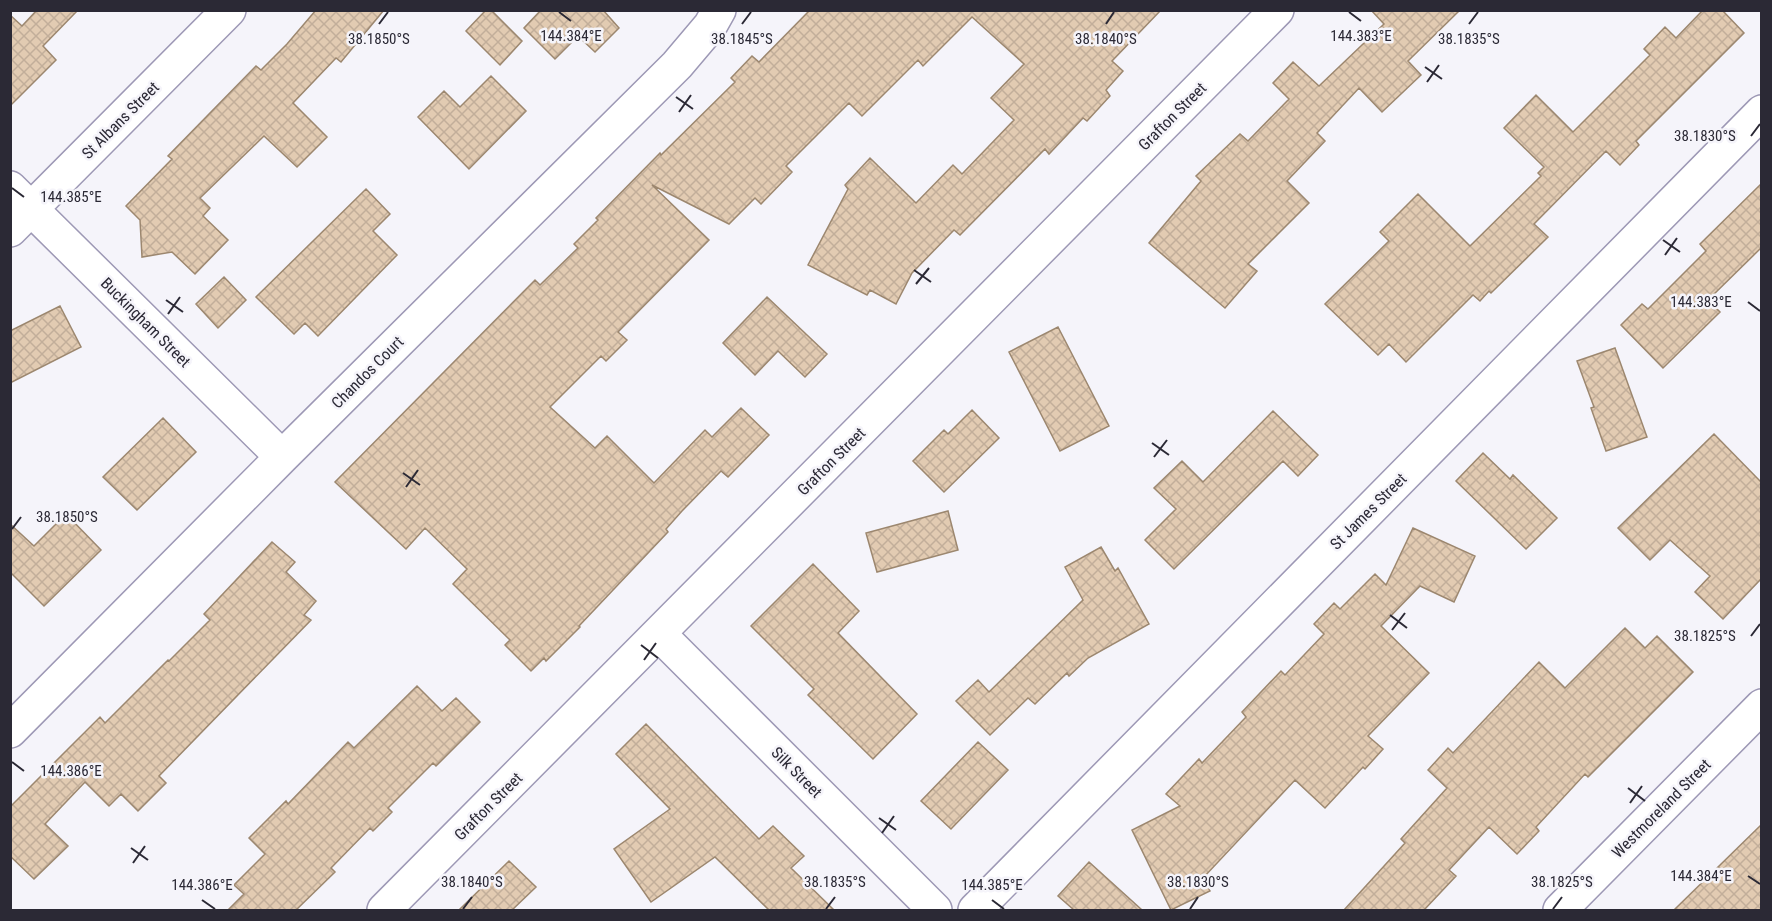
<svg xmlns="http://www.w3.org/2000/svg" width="1772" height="921" font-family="'Roboto Condensed',sans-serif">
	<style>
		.building { fill: url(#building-cross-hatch); stroke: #9c876f; stroke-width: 1.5 }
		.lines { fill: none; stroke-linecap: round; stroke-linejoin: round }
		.street-casing { stroke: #9d98b5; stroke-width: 36 }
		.street { stroke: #fff; stroke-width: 33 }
		.ticks { fill: none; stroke: #2b2935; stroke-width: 2 }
		.labels { text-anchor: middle; stroke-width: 5; stroke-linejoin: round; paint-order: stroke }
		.street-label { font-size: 16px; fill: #2b2935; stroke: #f5f4fa }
		.ticks-label { font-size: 15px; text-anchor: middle; fill: #2b2935; stroke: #f5f4fa; stroke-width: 5; stroke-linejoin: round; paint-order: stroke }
	</style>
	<defs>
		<pattern id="building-cross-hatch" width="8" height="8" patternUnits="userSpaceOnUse" patternTransform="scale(1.5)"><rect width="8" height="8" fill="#e2cbb2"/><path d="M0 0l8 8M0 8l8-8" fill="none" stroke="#c2ae9a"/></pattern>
	</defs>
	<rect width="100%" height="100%" fill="#f5f4fa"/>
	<!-- building -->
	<path class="building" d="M37,10H78L43,46L56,60L10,106V15L22,26Z
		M316,10H384L341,62L336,58L293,103L327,137L297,167L264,136L200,198L210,208L203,216L228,240L195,274L172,252L142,257L140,220L126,206L172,159L168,156L256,66L261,70L287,44Z
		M486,10H491L522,41L500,65L466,31Z
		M541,10H603L619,28L595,52L578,36L555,59L524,28Z
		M810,10H1161L1112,61L1123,71L1106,90L1110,96L1087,121L1083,118L1049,154L1045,149L960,235L954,230L912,273L896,304L870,290L867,295L808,265L848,189L845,185L870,158L916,203L953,165L962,174L1014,120L991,98L1024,64L972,17L923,66L918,60L862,116L849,103L786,166L792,172L761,204L755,198L729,224L652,185L709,240L618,332L627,340L606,361L601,356L550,407L595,448L607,436L654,483L705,430L712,437L741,408L769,435L728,477L721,471L682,511L666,529L668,532L579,626L580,627L546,661L544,658L531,671L505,645L510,640L453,584L467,569L425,528L406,549L335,482L535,280L540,285L578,248L574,244L598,220L596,218L660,153L661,155L735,82L731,78L752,56L759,62Z
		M1371,10H1460L1408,61L1421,75L1382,112L1359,88L1317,133L1325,141L1287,181L1309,203L1248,264L1257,271L1225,308L1149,243L1201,181L1196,176L1240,134L1248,141L1289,99L1273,83L1293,62L1319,86L1384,24Z
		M1703,10H1722L1744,33L1636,141L1639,145L1620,165L1606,151L1534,224L1548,237L1491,293L1489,291L1480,301L1473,295L1406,362L1389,344L1378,355L1325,304L1389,241L1380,232L1418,194L1470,246L1541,176L1538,173L1544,167L1504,128L1536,95L1573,132L1650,55L1644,49L1665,27L1676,38Z
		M491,76L526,111L469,169L418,117L444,91L460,107Z
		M1761,184V248L1708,300L1720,312L1663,368L1621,325L1642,304L1648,309L1706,251L1700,244Z
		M366,189L390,214L373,231L397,255L318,336L305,323L294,334L256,297Z
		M224,277L246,300L218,328L196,304Z
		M767,297L827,354L805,377L778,351L755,375L723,343Z
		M60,306L81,347L10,383V331Z
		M1058,327L1109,426L1060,451L1009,352Z
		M1615,348L1647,437L1606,451L1591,408L1594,407L1577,361Z
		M972,410L999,438L944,492L913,461L944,430L948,434Z
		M1273,411L1318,455L1298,476L1283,461L1174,569L1145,540L1176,509L1154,488L1182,461L1203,482Z
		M163,418L196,452L137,510L103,477Z
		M1714,434L1761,482V579L1723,619L1695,592L1710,576L1670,540L1650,560L1618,528Z
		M1483,453L1510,479L1513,475L1557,518L1526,549L1456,481Z
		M948,511L958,550L877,572L866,533Z
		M66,514L101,550L44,606L10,572V524L34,546Z
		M1413,528L1475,556L1454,602L1420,586L1381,626L1429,673L1368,736L1383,749L1365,769L1363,767L1325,808L1295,780L1203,878L1210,891L1171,910L1132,830L1180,806L1166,794L1199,759L1202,763L1246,717L1242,712L1281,671L1285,675L1324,634L1314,624L1334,603L1340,609L1375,574L1386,585Z
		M272,542L295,562L286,572L316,601L304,615L311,620L159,776L166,783L138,811L121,794L109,806L85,782L45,824L68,846L34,879L10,856V807L100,717L105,723L168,660L169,661L210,620L204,614Z
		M1101,547L1115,571L1118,568L1149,624L1088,658L1069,676L1067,673L1035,704L1028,698L990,735L956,701L978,680L989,692L1083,600L1065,567Z
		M813,564L859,611L838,633L917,714L873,759L808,695L814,689L751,626Z
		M1625,628L1645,648L1657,636L1693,672L1588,777L1585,774L1536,827L1539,831L1517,854L1489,827L1449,870L1456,876L1424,910H1344L1405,843L1401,839L1447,788L1428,770L1448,748L1453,753L1539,662L1565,688Z
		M417,686L442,711L456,698L480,722L436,766L433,763L388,808L392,812L373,831L370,828L331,868L335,872L296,910H228L244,894L234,885L265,854L249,838L286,801L288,804L348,742L354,748Z
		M646,724L759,839L773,826L804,856L791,868L834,910H769L715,857L651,902L614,849L670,809L616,754Z
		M978,742L1008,770L951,829L921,801Z
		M1761,825V910H1674Z
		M509,861L536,887L512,910H459Z
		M1089,862L1142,910H1074L1058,896Z"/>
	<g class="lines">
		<defs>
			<path id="street" d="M10,188L282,457
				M10,230L229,10
				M659,634L935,910
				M10,731L282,457L677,65L710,26L719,10
				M384,910L1277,10
				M975,910L1762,112
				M1560,910L1762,706"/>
		</defs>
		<!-- street casing -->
		<use href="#street" class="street-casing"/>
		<!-- street -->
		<use href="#street" class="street"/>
	</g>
	<!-- ticks -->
	<path class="ticks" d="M559,12L571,21M1349,12L1361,21M379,24L388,12M742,24L751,12M1106,24L1114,12M1469,24L1478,12M1425,67L1442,79M1427,82L1439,65M676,97L693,109M679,112L691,95M1751,136L1760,124M12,188L24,197M1663,240L1680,252M1665,255L1677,238M914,270L931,282M916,284L929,268M166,300L183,312M1748,302L1760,311M168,314L180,297M1152,443L1169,455M1154,457L1167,440M403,473L420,485M406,487L418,470M12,529L21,517M1390,615L1407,628M1392,630L1405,613M1751,636L1760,624M641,645L658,658M644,660L656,643M12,762L24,771M1628,788L1645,801M1630,803L1642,786M879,818L896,830M882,833L894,816M131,848L148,860M133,863L145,846M1748,876L1760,884M202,900L215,909M992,900L1004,909M463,909L472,897M826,909L835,897M1190,909L1198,897M1553,909L1562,897"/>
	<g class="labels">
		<!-- street labels -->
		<g class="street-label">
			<text transform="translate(1172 116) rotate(-45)" y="6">Grafton Street</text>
			<text transform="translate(120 120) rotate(-45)" y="6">St Albans Street</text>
			<text transform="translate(146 322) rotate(45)" y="6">Buckingham Street</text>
			<text transform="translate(367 372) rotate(-45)" y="6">Chandos Court</text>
			<text transform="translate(831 461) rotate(-45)" y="6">Grafton Street</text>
			<text transform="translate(1368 511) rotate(-45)" y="6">St James Street</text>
			<text transform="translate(797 772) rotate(45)" y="6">Silk Street</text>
			<text transform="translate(488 806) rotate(-45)" y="6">Grafton Street</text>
			<text transform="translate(1661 808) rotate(-45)" y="6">Westmoreland Street</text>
		</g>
	</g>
	<g class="ticks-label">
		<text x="1361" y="41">144.383°E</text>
		<text x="571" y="41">144.384°E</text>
		<text x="379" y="44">38.1850°S</text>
		<text x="742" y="44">38.1845°S</text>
		<text x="1106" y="44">38.1840°S</text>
		<text x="1469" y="44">38.1835°S</text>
		<text x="1705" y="141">38.1830°S</text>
		<text x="71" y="202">144.385°E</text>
		<text x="1701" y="307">144.383°E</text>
		<text x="67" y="522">38.1850°S</text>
		<text x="1705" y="641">38.1825°S</text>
		<text x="71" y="776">144.386°E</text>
		<text x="1701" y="881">144.384°E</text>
		<text x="472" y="887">38.1840°S</text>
		<text x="835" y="887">38.1835°S</text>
		<text x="1198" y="887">38.1830°S</text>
		<text x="1562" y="887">38.1825°S</text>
		<text x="202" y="890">144.386°E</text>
		<text x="992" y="890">144.385°E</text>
	</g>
	<!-- border -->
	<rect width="1772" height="921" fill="none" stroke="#2b2935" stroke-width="24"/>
</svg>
